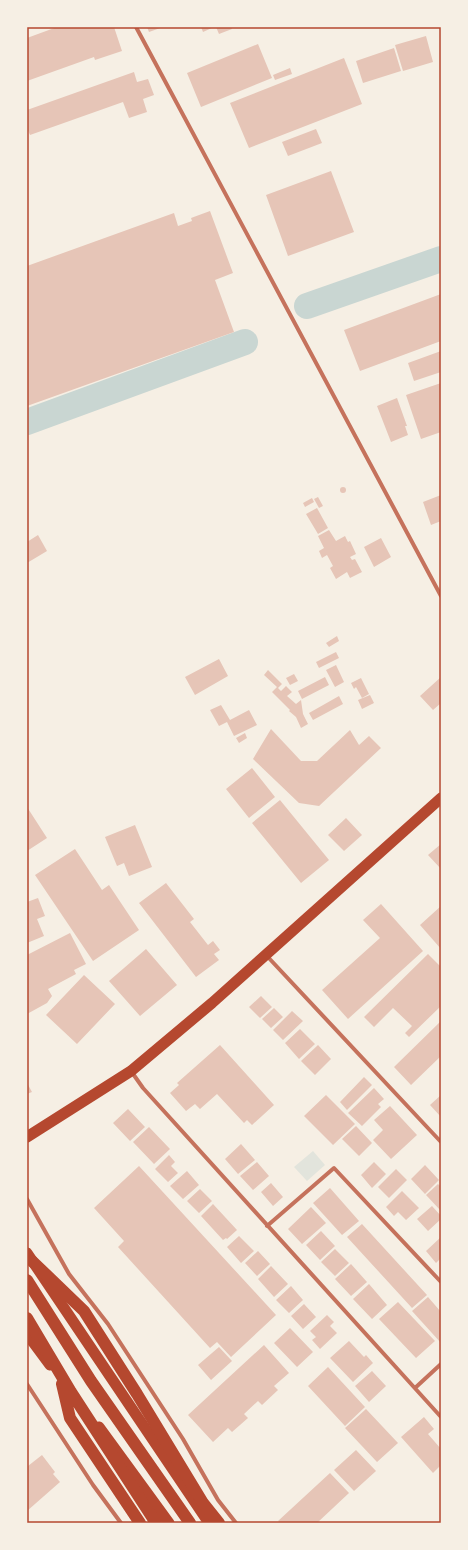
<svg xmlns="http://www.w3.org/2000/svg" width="468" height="1550" font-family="Cabin,sans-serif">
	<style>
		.green { fill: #e2e4dc }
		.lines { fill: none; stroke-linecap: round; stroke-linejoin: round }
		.river { stroke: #c9d6d2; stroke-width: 26 }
		.building { fill: #e6c5b7 }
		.minor { stroke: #c5725c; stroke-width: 4 }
		.trunk { stroke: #b5482f; stroke-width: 11 }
		.motorway { stroke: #b5482f; stroke-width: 12 }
		.neatline { fill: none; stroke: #b5482f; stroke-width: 1.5 }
	</style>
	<rect width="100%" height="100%" fill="#f6efe4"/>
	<!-- green -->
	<path class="green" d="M313,1151L325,1165L307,1181L294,1167Z"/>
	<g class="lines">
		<!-- river -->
		<path class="river" d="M307,306L441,259
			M27,422L245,342"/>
	</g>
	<!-- building -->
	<path class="building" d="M57,27H114L122,51L95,60L94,57L27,81V38Z
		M147,27H163L149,32Z
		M201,27H214L203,32Z
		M216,27H231L232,29L219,34Z
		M426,36L433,62L403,71L395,45Z
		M258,44L272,78L201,107L187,73Z
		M394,48L401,71L363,83L356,61Z
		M344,58L362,104L249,148L230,103Z
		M290,68L292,74L275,80L273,75Z
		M134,72L137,82L148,79L154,95L143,99L147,112L129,118L123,102L30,135L27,128V110Z
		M316,129L322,143L288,156L282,142Z
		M331,171L354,232L288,256L266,195Z
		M210,211L233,273L215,280L234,332L27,406V266L174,213L178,226L192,221L191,218Z
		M441,294V341L360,371L344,330Z
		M441,351V372L414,381L408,363Z
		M441,383V432L421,439L406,395Z
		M397,398L407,426H405L408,435L391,442L377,406Z
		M340 490a3 3 0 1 1 6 0a3 3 0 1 1-6 0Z
		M441,495V521L431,525L423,502Z
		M318,497L323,506L319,508L314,499Z
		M312,498L314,502L305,507L303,503Z
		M317,508L328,528L318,534L306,514Z
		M329,530L336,541L345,536L348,542L350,541L356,554L350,557L352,560L355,559L362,572L350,578L347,572L336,579L330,568L333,566L327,555L322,558L319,551L324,548L318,536Z
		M38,535L47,551L27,563V542Z
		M381,538L391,557L374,567L364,547Z
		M337,636L339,641L329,647L326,643Z
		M336,652L339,658L319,668L316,662Z
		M219,659L228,676L195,695L185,677Z
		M336,665L344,682L335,687L326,670Z
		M268,670L282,684L278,688L281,691L286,686L292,692L287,696L296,704L301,700L303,714L308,724L301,728L296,717L289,711L290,710L272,692L277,687L264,675Z
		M294,674L298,681L290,685L286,678Z
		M325,677L329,685L302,699L298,691Z
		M441,677V703L433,710L420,696Z
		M361,678L369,694L362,698L356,687L354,689L351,683Z
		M370,695L374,703L362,709L358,700Z
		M339,696L343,704L313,720L309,713Z
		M221,705L230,720L249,710L257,725L234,736L227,722L219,726L210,710Z
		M271,729L301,761H317L350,730L359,745L369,736L381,748L319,806L299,803L253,759Z
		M245,733L247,738L239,743L236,738Z
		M252,768L275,797L249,818L226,789Z
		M280,800L329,860L301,883L252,823Z
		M27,807L47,838L27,851Z
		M346,818L362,835L344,851L328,835Z
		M135,825L152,867L129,876L124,863L117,866L105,837Z
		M441,844V869L428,855Z
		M75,849L102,890L109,885L139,930L93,961L35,875Z
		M166,883L194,919L190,922L208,945L213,941L220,950L214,954L219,960L196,977L139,903Z
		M38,898L45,916L37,919L44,936L27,943V902Z
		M381,904L423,951L348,1019L322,990L380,938L363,920Z
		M441,906V949L420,925Z
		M70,933L86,964L74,970L76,974L48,989L52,996L47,1003L27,1014V955Z
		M146,949L177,985L140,1016L109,981Z
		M428,954L441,967V1006L409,1037L405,1033L412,1026L393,1008L374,1027L364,1017Z
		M84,975L115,1004L77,1044L46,1015Z
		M261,996L272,1007L260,1018L249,1007Z
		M274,1008L283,1017L271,1028L262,1019Z
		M292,1011L303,1021L283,1040L273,1030Z
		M441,1021V1056L411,1085L394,1067Z
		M300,1029L315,1044L299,1059L285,1043Z
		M220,1045L274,1105L252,1125L247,1120L244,1123L217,1094L200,1109L195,1104L186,1111L170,1093L179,1085L177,1083Z
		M318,1045L331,1059L315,1075L301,1061Z
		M364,1077L372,1085L347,1110L340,1102Z
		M27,1083L32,1092L27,1094Z
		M374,1088L384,1099L378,1104L381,1107L362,1126L348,1113Z
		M326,1095L355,1124L333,1145L304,1116Z
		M441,1095V1117L430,1105Z
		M390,1106L417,1135L391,1159L373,1140L383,1130L374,1120Z
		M128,1109L145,1127L130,1141L113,1123Z
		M356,1126L372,1143L359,1156L342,1139Z
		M149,1127L170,1149L154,1164L133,1142Z
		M241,1144L255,1160L238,1174L225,1159Z
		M169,1155L175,1162L171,1166L178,1173L168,1182L155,1169Z
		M257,1162L269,1176L253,1190L240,1176Z
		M374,1162L386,1174L372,1188L361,1175Z
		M425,1165L439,1180L425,1194L411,1179Z
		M139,1166L276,1315L231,1357L217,1342L210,1348L118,1247L124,1241L94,1208Z
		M396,1169L407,1180L389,1198L378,1187Z
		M187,1171L199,1185L183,1199L170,1186Z
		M271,1183L283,1197L273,1206L261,1192Z
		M438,1184L441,1187V1211L426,1195Z
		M330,1188L359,1221L342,1235L313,1203Z
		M200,1189L212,1201L199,1213L187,1201Z
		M402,1191L419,1208L406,1220L398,1212L394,1216L386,1207Z
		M213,1204L237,1230L227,1239L226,1238L223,1240L201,1216Z
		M432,1206L441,1216V1219L428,1231L417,1219Z
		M311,1207L326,1223L302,1244L288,1229Z
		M362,1224L427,1295L412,1308L347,1237Z
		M321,1231L335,1246L320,1260L306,1245Z
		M239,1236L254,1251L241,1263L227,1247Z
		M441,1237V1258L436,1263L426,1251Z
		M335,1249L349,1263L335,1276L321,1262Z
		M258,1251L270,1264L257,1276L245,1263Z
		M351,1264L367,1282L351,1296L335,1279Z
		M271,1266L288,1284L274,1297L258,1279Z
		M369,1284L387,1305L372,1319L353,1299Z
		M291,1286L303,1300L289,1313L276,1300Z
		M428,1297L441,1312V1343L412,1311Z
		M398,1302L435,1341L416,1358L379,1319Z
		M304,1304L316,1317L303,1329L291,1316Z
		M327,1315L334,1322L330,1326L337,1333L320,1349L312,1340L316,1337L310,1331Z
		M290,1328L313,1352L297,1367L274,1343Z
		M349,1341L364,1357L366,1355L373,1363L353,1382L330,1358Z
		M264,1345L289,1373L274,1386L278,1390L262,1405L258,1401L244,1414L248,1418L232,1432L228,1428L213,1442L188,1415Z
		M219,1347L232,1361L211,1380L198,1365Z
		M328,1367L365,1407L345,1426L308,1386Z
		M372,1371L386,1386L369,1402L355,1386Z
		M366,1409L398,1443L377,1462L345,1428Z
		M424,1417L434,1429L428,1434L441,1449V1465L433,1473L401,1437Z
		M356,1450L376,1471L354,1491L334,1470Z
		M42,1455L55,1472L53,1474L60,1482L27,1511V1465L28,1466Z
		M330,1473L349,1493L317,1523H280L278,1521Z"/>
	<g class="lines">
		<!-- minor -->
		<path class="minor" d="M136,27L441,596
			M266,955L441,1142
			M131,1071L143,1088L441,1417
			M27,1199L69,1274L108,1324L183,1439L218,1500L236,1523
			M267,1226L334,1168L441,1282
			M27,1384L93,1485L121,1523
			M415,1388L441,1364"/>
		<!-- trunk -->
		<path class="trunk" d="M27,1137L131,1071L212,1003L441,798
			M27,1253L209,1523
			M27,1334L50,1365
			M99,1427L169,1523"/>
		<!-- motorway -->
		<path class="motorway" d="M32,1261L84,1311L137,1394L203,1503L219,1523
			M27,1280L91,1381L190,1523
			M27,1318L71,1392L156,1523
			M62,1384L70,1418L140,1523"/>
	</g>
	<!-- border -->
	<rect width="468" height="1550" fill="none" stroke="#f6efe4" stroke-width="56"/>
	<rect x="28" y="28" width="412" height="1494" class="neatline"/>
</svg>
